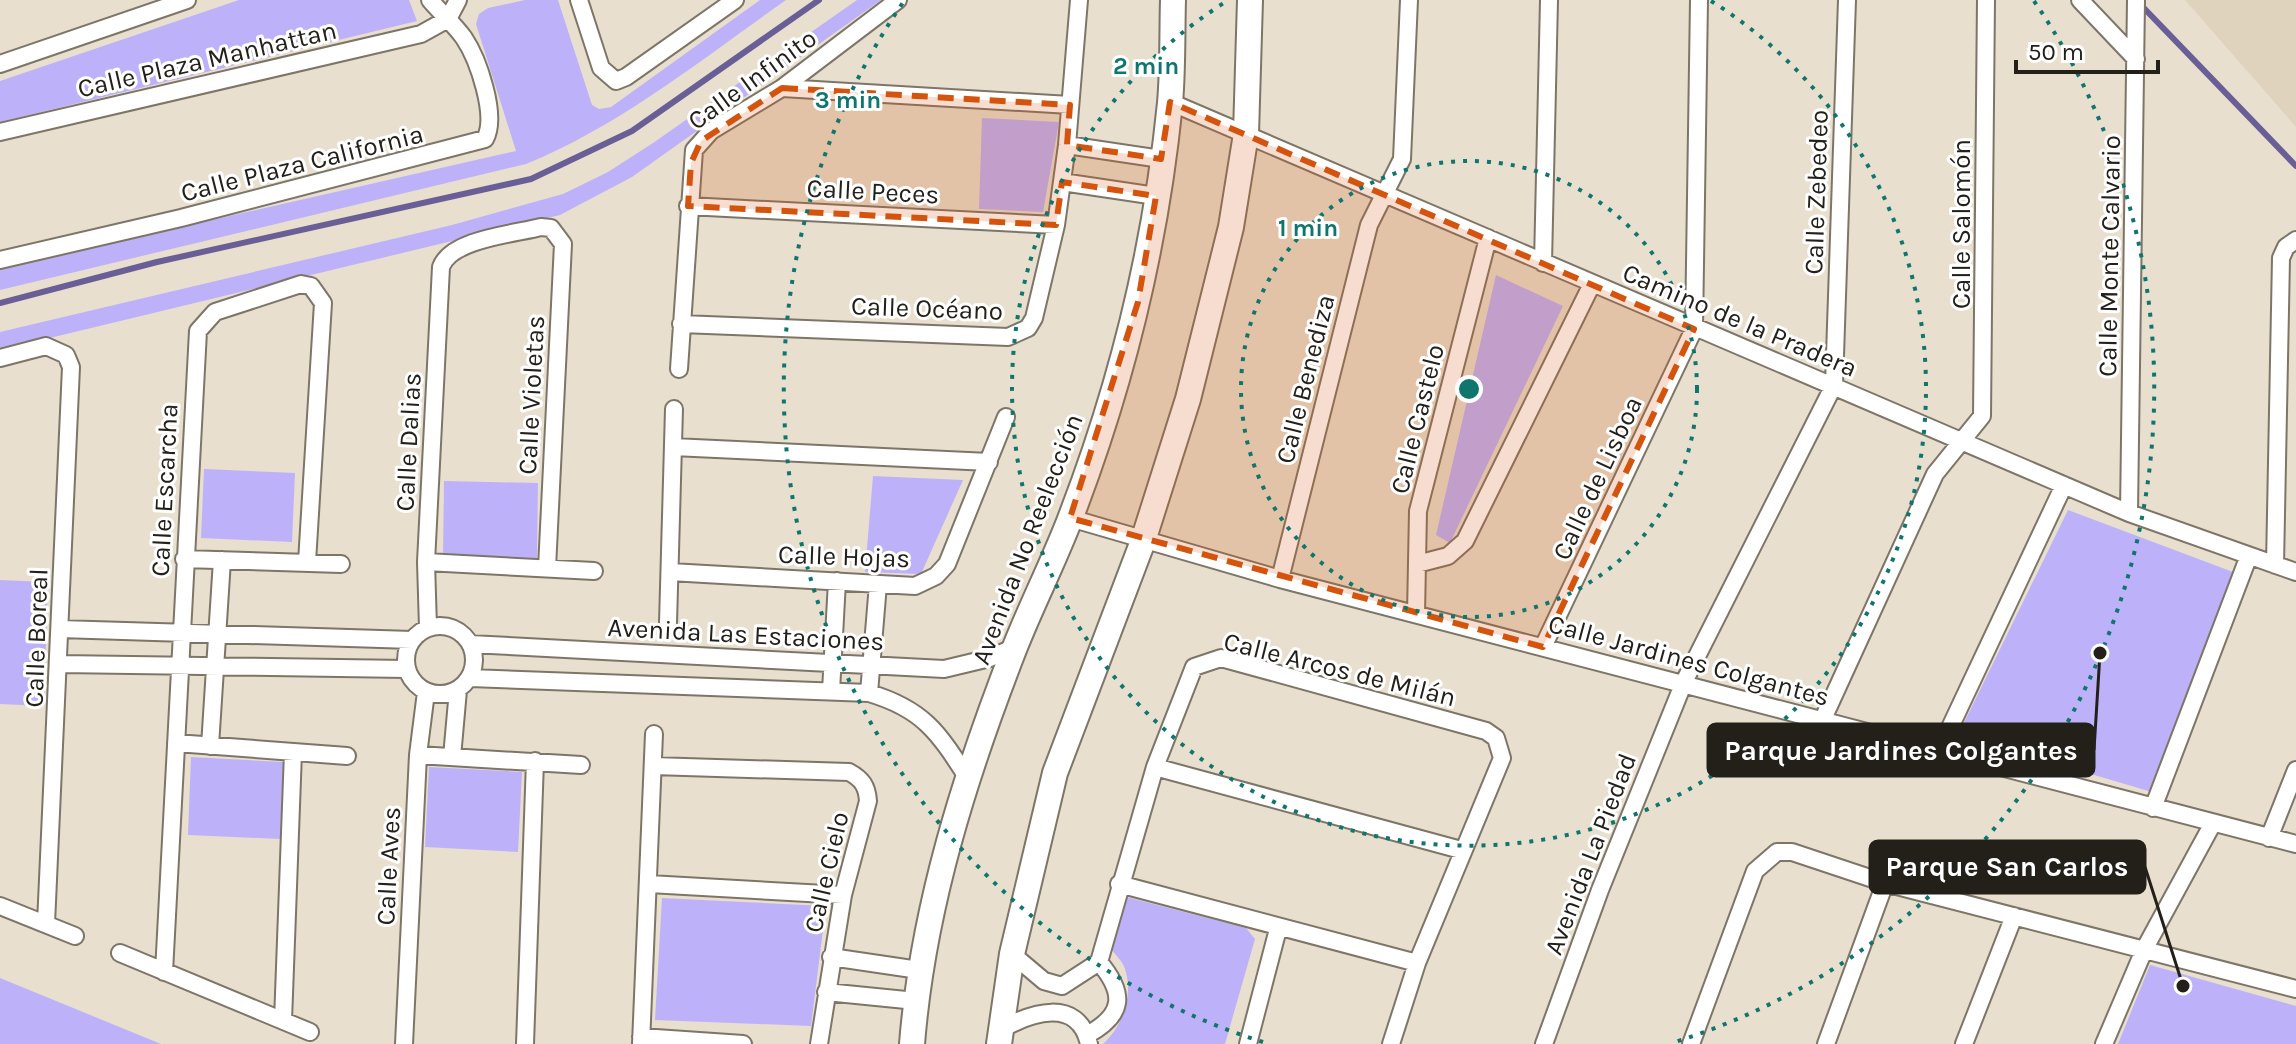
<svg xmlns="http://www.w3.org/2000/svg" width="2296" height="1044" font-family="Karla,sans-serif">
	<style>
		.built { fill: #e0d3be }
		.green { fill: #bdb2f9 }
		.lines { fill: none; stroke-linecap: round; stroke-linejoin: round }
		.stream { stroke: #6a5e96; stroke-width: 6 }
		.street-casing { stroke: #7d7567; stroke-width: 20 }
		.secondary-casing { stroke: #7d7567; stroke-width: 28 }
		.street { stroke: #fff; stroke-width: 16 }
		.secondary { stroke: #fff; stroke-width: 24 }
		.marked { fill: #d4530d; fill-opacity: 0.2; stroke: #d4530d; stroke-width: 6; stroke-dasharray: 16 10; stroke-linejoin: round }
		.ring { fill: none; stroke: #0f766e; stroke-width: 4; stroke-dasharray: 4 8 }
		.labels { text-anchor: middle; stroke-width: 6; stroke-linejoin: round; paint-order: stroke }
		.street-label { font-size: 26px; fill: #23201a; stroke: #fff }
		.centre { fill: #0f766e; stroke: #fff; stroke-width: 4 }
		.ring-label { font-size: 24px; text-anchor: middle; font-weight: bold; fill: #0f766e; stroke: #fff; stroke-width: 6; stroke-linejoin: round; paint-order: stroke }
		.leader { fill: none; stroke: #23201a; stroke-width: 3 }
		.callout-dot { fill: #23201a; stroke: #fff; stroke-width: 3 }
		.callout { fill: #23201a; stroke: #23201a; stroke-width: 3 }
		.callout-label { font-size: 28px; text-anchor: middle; font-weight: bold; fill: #fff }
	</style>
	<rect width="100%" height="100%" fill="#e8dfcf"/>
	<!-- built -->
	<path class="built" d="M2185,0H2296V127Z"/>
	<!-- green -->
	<path class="green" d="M239,0H409L417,21L0,122V81Z
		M525,0H558L592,105L599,109L611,107L760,0H786C702,59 621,125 526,164L0,290V268L516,151L476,24L479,14L488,8Z
		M857,0H881L632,177L560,215L0,350V332L452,225L563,194L608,172L653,143Z
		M982,118L1059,122L1043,212L979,209Z
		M1496,275L1563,306L1450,543L1436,535Z
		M204,469L295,473L292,542L201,538Z
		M873,476L963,480L921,574L865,572Z
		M444,481L538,483L537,558L443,556Z
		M2068,510L2233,572L2152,792L1958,735Z
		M0,580L48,582L44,706L0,704Z
		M191,757L283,762L280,839L188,835Z
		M429,767L522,772L518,852L425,847Z
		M1126,897L1246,928L1255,939L1225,1044H1103C1122,1027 1134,996 1125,969C1123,962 1115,954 1110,948Z
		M662,898L826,906L811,1026L655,1020Z
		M2150,965L2296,1006V1044H2118Z
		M0,978L161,1044H0Z"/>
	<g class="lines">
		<!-- stream -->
		<path class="stream" d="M2139,3L2296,166
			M0,303L157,262L531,179L632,131L819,0"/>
		<defs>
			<path id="street" d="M579,0L601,68L616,81L626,77L735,0
				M2080,0L2136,59
				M0,64L187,0
				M782,88L1070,105
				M1170,102L2129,513L2296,572
				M0,132L421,34L448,19L458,0
				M1067,145L1161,159
				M1062,182L1156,196
				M688,206L1056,225
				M0,260L181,218L485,139C498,116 478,59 464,38C454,24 441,13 430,0
				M1543,263L1549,0
				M681,324L1008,337L1028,328L1034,318L1056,225L1067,145L1079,0
				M0,358L46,346L66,355L71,367L46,924
				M679,369L694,150L711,131L782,88L898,0
				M673,447L989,462
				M2129,513L2136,0
				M1070,518L1280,579L2296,844
				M184,559L341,564
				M426,562L594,571
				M1417,564L1448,556L1465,541L1592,284
				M2275,565L2281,258L2286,247L2296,240
				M670,572L915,586L936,576L947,564L1006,417
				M1280,579L1369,225L1402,159L1409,0
				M1416,614L1418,511L1488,238
				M668,623L674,409
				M406 660a34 34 0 1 1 68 0a34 34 0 1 1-68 0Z
				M428,628L426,562L441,267C451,239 514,234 541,227L551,228L563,244L547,568
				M60,629L412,640
				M470,644L944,669L990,658L1015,647
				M1543,647L1694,329L1699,0
				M60,664L407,669
				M470,678L869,693C923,709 938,732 967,777
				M831,691L837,581
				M869,693L878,584
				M1823,719L1935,474L1982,416L1986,0
				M176,743L347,756
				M210,746L222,560
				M1939,751L2064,485
				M418,755L581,765
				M452,757L458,690
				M653,766L849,772C862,779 867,786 868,801L843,895L819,1044
				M1155,767L1461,850
				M2153,808L2248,558
				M2269,838L2296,770
				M649,884L843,895
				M1119,884L1417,963
				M0,906L75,936
				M120,953L310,1032
				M1012,954L1044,981L1062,986L1099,962
				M831,957L919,970
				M1099,962L1155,767L1194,667L1221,658L1486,731L1496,738L1502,758L1417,963L1391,1044
				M164,972L198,331L215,312L301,284L311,286L323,303L307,562
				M826,992L916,1001
				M283,1021L293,752
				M1000,1030C1030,1013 1078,996 1089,1044
				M1087,1035C1124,1015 1126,994 1099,962
				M641,1037L743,1044
				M404,1044L418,755L426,692
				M525,1044L535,761
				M641,1044L654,734
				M1248,1044L1278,929
				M1544,1044L1600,890L1684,682L1834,385L1847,0
				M1691,1044L1755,871L1777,852H1792L1885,883L2296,989
				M1826,1044L1885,883
				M1964,1044L2014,916
				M2104,1044L2145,948L2212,825"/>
			<path id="secondary" d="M912,1044C923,907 965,775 1015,647C1032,604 1053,563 1070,519C1121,387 1156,244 1170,103C1173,69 1172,34 1173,0
				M999,1044L1012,954L1055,773L1143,541L1188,399L1231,227L1246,134L1250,0"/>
		</defs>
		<!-- street casing -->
		<use href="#street" class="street-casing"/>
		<!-- secondary casing -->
		<use href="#secondary" class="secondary-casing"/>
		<!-- street -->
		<use href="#street" class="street"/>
		<!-- secondary -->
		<use href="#secondary" class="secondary"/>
	</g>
	<!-- marked area -->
	<path class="marked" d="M782,88L1070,105L1067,145L1161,159L1170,102L1694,329L1543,647L1070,518L1138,302L1156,196L1062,182L1056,225L688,206L691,163L701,141Z"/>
	<!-- distance rings -->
	<g class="ring">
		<circle cx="1469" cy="389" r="228"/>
		<path d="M1711 1A457 457 0 1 1 1227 1"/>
		<path d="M1263 1042A685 685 0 0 1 904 1M2034 1A685 685 0 0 1 1675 1042"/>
	</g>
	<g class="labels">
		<!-- street labels -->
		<g class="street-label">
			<text transform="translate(207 59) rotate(-13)" y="9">Calle Plaza Manhattan</text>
			<text transform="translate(752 79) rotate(-36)" y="9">Calle Infinito</text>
			<text transform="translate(302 163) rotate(-14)" y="9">Calle Plaza California</text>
			<text transform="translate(873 191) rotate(3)" y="9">Calle Peces</text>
			<text transform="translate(1816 192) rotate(-88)" y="9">Calle Zebedeo</text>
			<text transform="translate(1961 224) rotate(-90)" y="9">Calle Salomón</text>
			<text transform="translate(2109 256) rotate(-89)" y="9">Calle Monte Calvario</text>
			<text transform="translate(927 308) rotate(2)" y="9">Calle Océano</text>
			<text transform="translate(1740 320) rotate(23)" y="9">Camino de la Pradera</text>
			<text transform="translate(1305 379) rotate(-76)" y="9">Calle Benediza</text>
			<text transform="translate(531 395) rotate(-87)" y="9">Calle Violetas</text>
			<text transform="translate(1417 419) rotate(-76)" y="9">Calle Castelo</text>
			<text transform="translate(408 442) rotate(-87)" y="9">Calle Dalias</text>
			<text transform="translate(1597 478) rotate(-65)" y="9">Calle de Lisboa</text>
			<text transform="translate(164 490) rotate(-87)" y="9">Calle Escarcha</text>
			<text transform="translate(1027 539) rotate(-69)" y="9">Avenida No Reelección</text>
			<text transform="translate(844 556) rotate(2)" y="9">Calle Hojas</text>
			<text transform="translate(746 634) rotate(3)" y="9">Avenida Las Estaciones</text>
			<text transform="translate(36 638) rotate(-88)" y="9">Calle Boreal</text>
			<text transform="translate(1689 660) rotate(15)" y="9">Calle Jardines Colgantes</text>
			<text transform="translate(1340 669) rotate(14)" y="9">Calle Arcos de Milán</text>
			<text transform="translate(1590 854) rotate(-69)" y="9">Avenida La Piedad</text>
			<text transform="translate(388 866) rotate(-87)" y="9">Calle Aves</text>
			<text transform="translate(826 872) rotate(-77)" y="9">Calle Cielo</text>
		</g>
	</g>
	<circle cx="1469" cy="389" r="12" class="centre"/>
	<g class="ring-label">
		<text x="1146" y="74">2 min</text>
		<text x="848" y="108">3 min</text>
		<text x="1308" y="236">1 min</text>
	</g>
	<!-- callouts -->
	<path class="leader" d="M2100 653L2094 750M2183 986L2145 867"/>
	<g class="callout-dot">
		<circle cx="2100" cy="653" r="8"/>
		<circle cx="2183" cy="986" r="8"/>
	</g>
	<g class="callout">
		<rect x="1708" y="724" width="386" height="52" rx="8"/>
		<rect x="1870" y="841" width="275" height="52" rx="8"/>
	</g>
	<g class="callout-label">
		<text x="1901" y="760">Parque Jardines Colgantes</text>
		<text x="2007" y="876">Parque San Carlos</text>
	</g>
	<!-- scale -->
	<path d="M2016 60v12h142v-12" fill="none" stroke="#23201a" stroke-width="4"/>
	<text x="2028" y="60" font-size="24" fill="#23201a" stroke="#ffffff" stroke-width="6" paint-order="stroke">50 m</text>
</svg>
